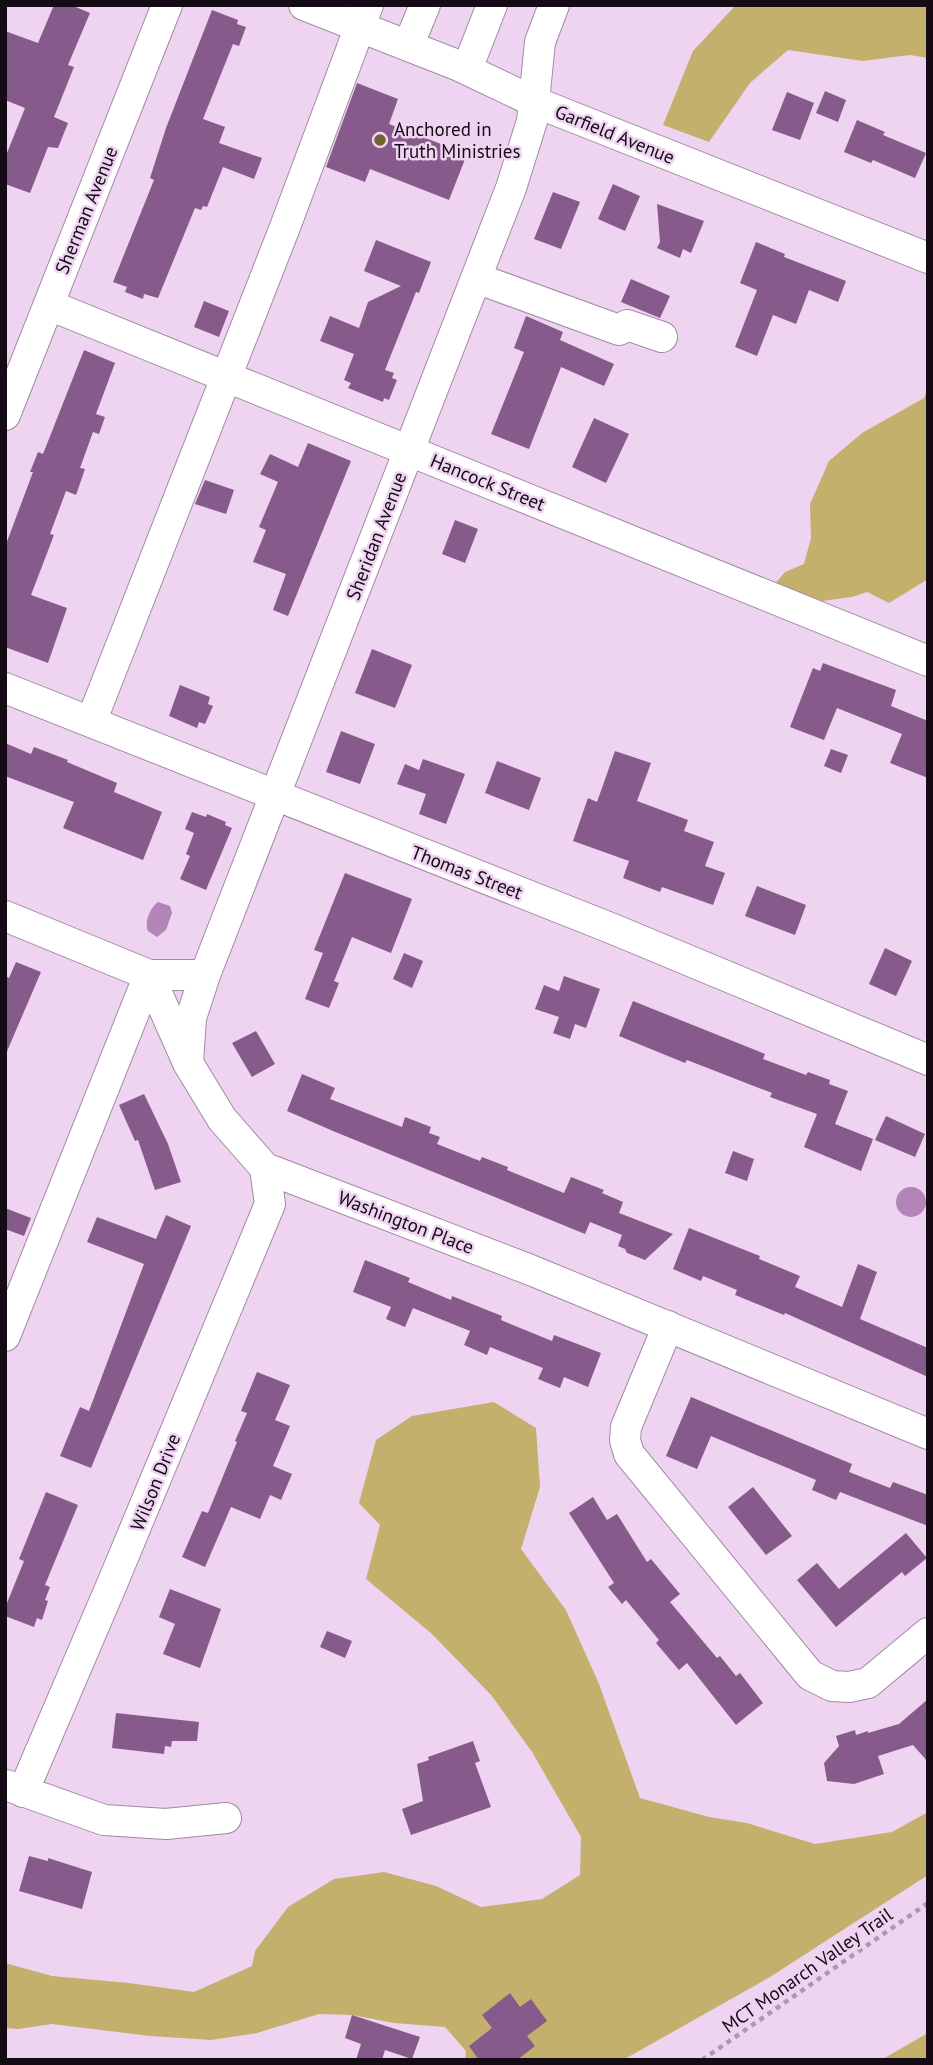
<svg xmlns="http://www.w3.org/2000/svg" width="933" height="2065" font-family="'PT Sans',sans-serif">
	<style>
		.forest { fill: #c2b06c }
		.water { fill: #b384b7 }
		.building { fill: #865a8a }
		.lines { fill: none; stroke-linecap: round; stroke-linejoin: round }
		.minor-casing { stroke: #a289a4; stroke-width: 32 }
		.path { stroke: #ad98af; stroke-width: 4.5; stroke-dasharray: 5 5; stroke-linecap: butt }
		.minor { stroke: #fff; stroke-width: 30 }
		.poi-dot { fill: #726431; stroke: #efd4f1; stroke-width: 2.5 }
		.labels { text-anchor: middle; stroke-width: 5; stroke-linejoin: round; paint-order: stroke }
		.poi-label { font-size: 19px; fill: #140b15; stroke: #efd4f1; text-anchor: start }
		.street-label { font-size: 19px; fill: #140b15; stroke: #efd4f1 }
	</style>
	<rect width="100%" height="100%" fill="#efd4f1"/>
	<!-- forest -->
	<path class="forest" d="M736,5H928V58L910,55L863,61L788,50L750,83L709,142L663,125L693,51Z
		M928,388V579L889,603L867,592L852,597L822,601L774,585L785,572L804,564L811,538L810,504L829,461L862,433L924,398Z
		M494,1402L536,1428L540,1487L521,1549L566,1610L599,1684L640,1798L709,1817L747,1823L815,1844L892,1832L928,1812V1875L770,1977L623,2060H465L466,2051L445,2027L394,2023L352,2015L319,2014L257,2033L211,2040L150,2036L52,2024L18,2029L5,2028V1963L52,1976L129,1983L194,1992L252,1966L255,1951L288,1907L334,1879L384,1872L436,1886L481,1907L542,1899L580,1875L581,1837L532,1752L492,1696L432,1634L366,1579L380,1525L359,1503L376,1440L412,1416Z
		M928,2033V2060H881Z"/>
	<!-- water -->
	<path class="water" d="M158,902L170,906L172,913L166,930L157,937L148,931C144,922 150,908 158,902Z
		M896 1202a15 15 0 1 1 30 0a15 15 0 1 1-30 0Z"/>
	<!-- building -->
	<path class="building" d="M54,5H71L90,13L68,65L74,67L54,117L68,123L58,148L48,147L30,193L5,184V158L25,108L5,100V31L38,43Z
		M212,10L238,20L237,24L246,27L239,46L233,44L203,119L225,127L219,143L262,158L254,179L223,167L207,207L203,206L201,210L195,208L158,298L144,294L143,299L125,292L127,287L113,282L154,180L150,178L166,128Z
		M357,83L398,99L389,124L467,154L449,200L370,169L365,182L326,167Z
		M825,91L846,100L838,122L816,113Z
		M787,92L814,103L800,140L772,130Z
		M857,120L885,132L883,135L926,153L915,178L873,160L871,163L844,152Z
		M613,184L640,196L625,231L598,219Z
		M553,192L580,202L561,249L534,239Z
		M657,204L704,221L691,253L683,249L680,258L657,248L660,242Z
		M376,240L431,262L419,293L416,292L385,370L394,373L392,378L397,380L389,400L384,398L383,402L348,388L351,383L344,380L354,354L320,341L330,316L359,328L368,302L401,286L364,271Z
		M756,242L785,254L784,257L846,281L838,302L809,290L796,324L773,315L757,356L735,347L757,290L740,283Z
		M631,279L670,296L660,318L621,302Z
		M204,301L229,311L219,337L194,327Z
		M526,316L563,332L560,340L614,364L604,386L561,367L529,449L491,434L524,352L514,348Z
		M84,350L115,363L96,414L105,417L99,434L93,432L80,468L85,469L76,495L66,491L50,534L54,535L31,595L67,608L48,663L5,647V547L33,472H30L38,452L43,454Z
		M594,418L629,434L606,483L572,467Z
		M308,443L351,461L288,616L273,610L286,574L253,562L266,530L259,527L278,482L260,474L270,454L298,467Z
		M205,480L234,490L226,514L195,504Z
		M455,520L478,529L465,563L442,554Z
		M372,649L412,665L395,708L355,693Z
		M823,663L896,690L891,706L928,721V778L890,763L902,734L837,708L824,740L790,727L813,668L820,671Z
		M180,685L210,697L208,704L213,706L205,724L199,722L197,728L169,716Z
		M341,731L375,744L360,784L326,772Z
		M5,743L31,754L34,747L68,760L67,762L117,783L114,792L162,812L143,860L63,828L74,802L5,776Z
		M831,749L848,755L841,773L824,766Z
		M615,751L651,763L637,801L688,820L684,831L714,842L705,866L725,873L713,905L662,887L660,892L623,878L629,861L573,841L588,798L597,802Z
		M423,759L465,774L446,824L419,814L426,794L397,784L405,764L419,770Z
		M497,761L541,778L529,810L485,793Z
		M192,812L206,817L207,814L226,822L225,825L232,828L206,890L180,879L190,856L186,854L194,833L185,829Z
		M345,873L412,899L391,953L352,937L334,981L339,983L329,1008L305,999L323,953L314,950Z
		M757,886L806,905L795,935L745,916Z
		M885,948L912,961L896,996L869,984Z
		M404,953L423,961L412,988L393,979Z
		M16,962L41,972L5,1056V976L9,978Z
		M564,976L600,989L586,1028L575,1024L570,1039L553,1033L559,1017L535,1009L544,985L559,991Z
		M633,1001L765,1054L763,1059L806,1075L808,1072L830,1080L829,1084L848,1091L835,1124L873,1139L861,1171L804,1147L817,1114L770,1097L772,1093L687,1060L685,1063L619,1036Z
		M256,1031L275,1064L252,1077L232,1043Z
		M302,1074L335,1088L330,1099L402,1127L405,1117L431,1127L429,1133L440,1137L437,1144L480,1161L482,1157L508,1167L507,1170L564,1193L571,1177L604,1190L602,1193L623,1202L619,1213L673,1234L645,1260L627,1253L625,1249L618,1246L622,1235L590,1222L585,1234L333,1131L287,1111Z
		M144,1094L168,1144L181,1182L155,1190L138,1140L135,1141L119,1105Z
		M886,1116L925,1134L915,1157L875,1140Z
		M733,1151L754,1159L747,1181L725,1173Z
		M5,1208L31,1218L24,1236L5,1229Z
		M166,1215L191,1226L91,1468L60,1456L80,1407L89,1411L144,1264L87,1242L97,1217L156,1239Z
		M689,1228L760,1256L759,1259L800,1276L795,1287L842,1307L858,1264L877,1272L860,1319L928,1348V1377L785,1313L784,1315L735,1295L737,1290L703,1276L701,1281L673,1269Z
		M365,1260L410,1278L408,1282L451,1300L452,1296L502,1316L501,1320L552,1341L554,1335L601,1353L588,1387L564,1377L560,1388L538,1379L543,1368L490,1347L487,1355L464,1345L470,1331L413,1308L405,1327L386,1319L391,1307L353,1292Z
		M257,1372L290,1385L275,1420L290,1426L273,1466L292,1474L281,1500L270,1495L260,1519L231,1507L205,1567L182,1557L202,1511L208,1513L237,1442L235,1441L247,1413L241,1411Z
		M691,1397L852,1464L849,1472L890,1488L893,1482L928,1495V1526L840,1492L836,1500L812,1490L816,1480L711,1436L697,1469L666,1456Z
		M753,1487L792,1536L766,1555L728,1507Z
		M46,1492L78,1505L45,1585L50,1587L45,1600L48,1601L42,1620L37,1618L34,1627L5,1616V1608L24,1561L19,1559Z
		M593,1497L607,1520L617,1514L647,1562L651,1559L680,1594L670,1602L717,1658L720,1656L736,1676L740,1673L763,1703L736,1725L687,1663L679,1670L656,1643L659,1640L626,1600L622,1604L608,1587L614,1583L569,1513Z
		M906,1533L927,1558L905,1576L902,1572L836,1627L797,1580L817,1563L839,1589Z
		M170,1589L221,1609L200,1668L163,1654L175,1624L159,1617Z
		M327,1631L352,1641L345,1658L320,1647Z
		M928,1699V1762L913,1745L878,1756L884,1774L854,1784L827,1781L824,1763L839,1746L836,1736L855,1730L856,1735L868,1731V1733L899,1724Z
		M116,1713L199,1722L197,1741H172L171,1747L165,1746L164,1754L112,1748Z
		M473,1741L480,1761L475,1763L491,1807L411,1835L402,1809L423,1801L417,1764L429,1760L428,1757Z
		M29,1856L48,1861V1858L92,1872L82,1909L19,1891Z
		M510,1993L520,2007L531,1999L547,2021L527,2036L535,2046L517,2060H479L469,2046L492,2028L482,2015Z
		M352,2015L420,2037L412,2059L385,2050L382,2060H356L361,2044L345,2038Z"/>
	<g class="lines">
		<defs>
			<path id="minor" d="M304,5L457,65L535,102L928,258
				M408,46L425,5
				M467,69L492,5
				M476,278L619,330L627,325L662,337
				M49,305L928,661
				M5,415L167,5
				M5,688L613,929L928,1060
				M91,722L285,227L368,5
				M5,916L149,975H205
				M149,975L188,1063L222,1119L265,1168L533,1271L928,1434
				M188,1063L191,1018L205,975L511,188L532,121L540,42L554,5
				M668,1326L626,1427L625,1440L629,1454L810,1675L832,1686L849,1687L868,1683L928,1633
				M5,1336L149,975
				M6,1785L104,1820L166,1824L226,1818
				M23,1792L112,1584L270,1204L265,1168"/>
		</defs>
		<!-- minor casing -->
		<use href="#minor" class="minor-casing"/>
		<!-- path -->
		<path class="path" d="M702,2060L928,1903"/>
		<!-- minor -->
		<use href="#minor" class="minor"/>
	</g>
	<!-- markers -->
	<circle class="poi-dot" cx="380" cy="140" r="7"/>
	<g class="labels">
		<!-- poi labels -->
		<g class="poi-label">
			<text x="394" y="136">Anchored in<tspan x="394" dy="22">Truth Ministries</tspan></text>
		</g>
		<!-- street labels -->
		<g class="street-label">
			<text transform="translate(615 134) rotate(22)" y="7">Garfield Avenue</text>
			<text transform="translate(86 210) rotate(-68)" y="7">Sherman Avenue</text>
			<text transform="translate(488 482) rotate(22)" y="7">Hancock Street</text>
			<text transform="translate(376 536) rotate(-69)" y="7">Sheridan Avenue</text>
			<text transform="translate(467 872) rotate(21)" y="7">Thomas Street</text>
			<text transform="translate(406 1222) rotate(21)" y="7">Washington Place</text>
			<text transform="translate(155 1482) rotate(-68)" y="7">Wilson Drive</text>
			<text transform="translate(807 1970) rotate(-35)" y="7">MCT Monarch Valley Trail</text>
		</g>
	</g>
	<!-- border -->
	<rect width="933" height="2065" fill="none" stroke="#140b15" stroke-width="14"/>
</svg>
